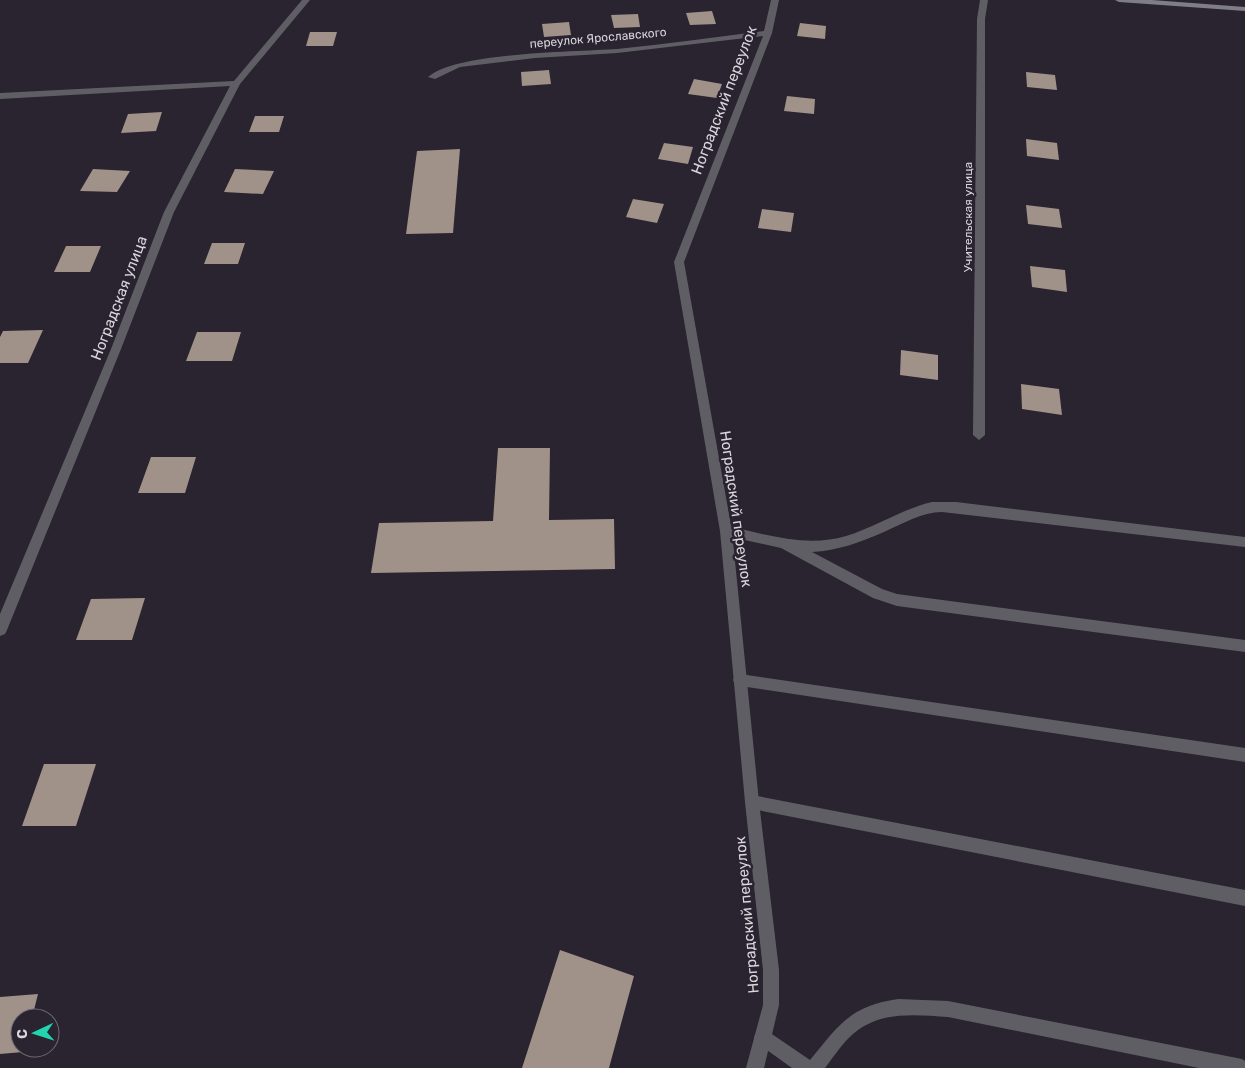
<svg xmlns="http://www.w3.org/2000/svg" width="1245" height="1068" font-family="Rubik,sans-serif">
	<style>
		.building { fill: #a09289 }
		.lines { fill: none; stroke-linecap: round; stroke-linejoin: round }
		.service { fill: #605e65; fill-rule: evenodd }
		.minor { fill: #605e65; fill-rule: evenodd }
		.secondary { fill: #7f7e88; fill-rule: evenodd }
		.labels { text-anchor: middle; stroke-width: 5; stroke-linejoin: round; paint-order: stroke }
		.far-street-label { font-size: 12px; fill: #d8d5dc; stroke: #29242f }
		.street-label { font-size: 15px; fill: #d8d5dc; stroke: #29242f }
	</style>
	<rect width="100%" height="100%" fill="#29242f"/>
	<!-- building -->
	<path class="building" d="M712,11L716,24L690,25L686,13Z
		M638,14L640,27L614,28L611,15Z
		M569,22L571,35L544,37L542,24Z
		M800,23L826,26L825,39L797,36Z
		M310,32H337L333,46H306Z
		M549,70L551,84L522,86L521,72Z
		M1026,72L1055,75L1057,90L1027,87Z
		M694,79L722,84L717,98L688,94Z
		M787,96L815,99L814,114L784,111Z
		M162,112L156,131L121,133L128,114Z
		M255,116H284L279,132H249Z
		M1026,139L1057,143L1059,160L1027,156Z
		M664,143L693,147L688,164L658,159Z
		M460,149L453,233L406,234L417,151Z
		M93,169L130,171L117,192L80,191Z
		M235,169L274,171L263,194L224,192Z
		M633,199L664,204L657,223L626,217Z
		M1026,205L1059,209L1062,228L1028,224Z
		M762,209L794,213L791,232L758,228Z
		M212,243H245L238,264H204Z
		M66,246H101L90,272H54Z
		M1030,266L1065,270L1067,292L1032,287Z
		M43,330L28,363H0V337L3,331Z
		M197,332H241L232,361H186Z
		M901,350L938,355V380L900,375Z
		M1021,384L1059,389L1062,415L1022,409Z
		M498,448H550L549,520L614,519L615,569L371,573L379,523L493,521Z
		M151,457H196L185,493H138Z
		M145,598L132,640H76L91,599Z
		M44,764H96L76,826H22Z
		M560,950L634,976L609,1068H522Z
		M38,994L32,1018H20V1048H24L23,1052L0,1054V997Z"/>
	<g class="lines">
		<!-- service -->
		<path class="service" d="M932,502H956L1245,537V547L942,512C922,512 902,524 884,532C860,542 838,551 812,552L882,589L897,594L1245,640V652L897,606L873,598L781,548L726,536L722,535L720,531L722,527L726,526C766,534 806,548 846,536C876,527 902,509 932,502Z
			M740,674L1245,748V762L740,686L735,685L733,680L735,675Z
			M752,795L1245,890V906L752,809L747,807L745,802L747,797Z
			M898,999L948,1001L1242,1059L1245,1061V1068H1199L948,1017C918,1015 884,1011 858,1030C845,1039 835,1055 825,1068H792L757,1043L754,1037L757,1031L763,1028L810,1060C839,1025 850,1006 898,999Z"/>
		<!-- minor -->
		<path class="minor" d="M302,0H310L240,84L174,212L121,349L7,630L5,634L0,636V614L111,349L164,212L230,86L0,99V93L234,81Z
			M771,0H779L772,33L684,262L732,531L759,802L779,970V1005L764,1068H746L763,1005V970L745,802L720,531L674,262L763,36L617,53L535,58L460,67L435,79L428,77C456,52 576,52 617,49C666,44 715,37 764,31Z
			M980,0H988L985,19V435L979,440L973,435L977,19Z"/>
		<!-- secondary -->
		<path class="secondary" d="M1115,0H1152L1245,7V11L1119,2Z"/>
	</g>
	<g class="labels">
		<!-- far-street labels -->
		<g class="far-street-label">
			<text transform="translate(598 38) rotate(-5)" y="4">переулок Ярославского</text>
			<text transform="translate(968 217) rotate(-90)" y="4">Учительская улица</text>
		</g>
		<!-- street labels -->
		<g class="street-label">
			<text transform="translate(724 100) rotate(-69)" y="5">Ноградский переулок</text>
			<text transform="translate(119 298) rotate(-69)" y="5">Ноградская улица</text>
			<text transform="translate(736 509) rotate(82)" y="5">Ноградский переулок</text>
			<text transform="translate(747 915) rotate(-95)" y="5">Ноградский переулок</text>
		</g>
	</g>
	<!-- north arrow -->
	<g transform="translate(35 1033) rotate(266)"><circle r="24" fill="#29242f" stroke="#6f6b74"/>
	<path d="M0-4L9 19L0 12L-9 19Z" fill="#22d5af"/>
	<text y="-8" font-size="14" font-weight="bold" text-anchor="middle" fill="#d8d5dc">С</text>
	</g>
</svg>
